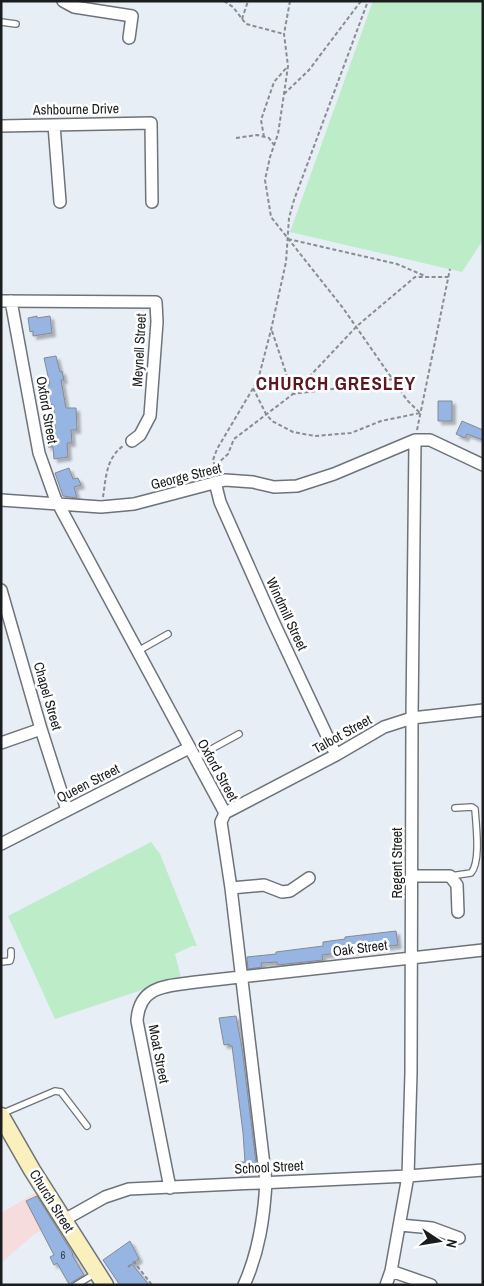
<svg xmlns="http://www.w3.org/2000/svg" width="484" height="1286" font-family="'Archivo Narrow',sans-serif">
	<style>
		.education { fill: #f7dcde }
		.green { fill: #bdecc9 }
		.building { fill: #96b5e3; stroke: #858a91; filter: url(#shadow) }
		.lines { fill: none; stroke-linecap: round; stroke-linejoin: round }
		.lane-casing { stroke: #6e7379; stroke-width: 8 }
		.street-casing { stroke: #6e7379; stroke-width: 14 }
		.secondary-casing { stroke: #6e7379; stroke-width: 19 }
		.path { stroke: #898d92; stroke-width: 2; stroke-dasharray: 4 2.5; stroke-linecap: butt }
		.lane { stroke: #fff; stroke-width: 5.5 }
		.street { stroke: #fff; stroke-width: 11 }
		.secondary { stroke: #f9f0bd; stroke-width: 16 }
		.labels { text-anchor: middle; stroke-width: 5; stroke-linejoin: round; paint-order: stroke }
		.number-label { font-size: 11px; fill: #39424f }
		.street-label { font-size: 14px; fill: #1a1c1e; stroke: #fff }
		.district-label { font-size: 19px; font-weight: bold; letter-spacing: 1px; fill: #5c1721; stroke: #fff }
	</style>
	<defs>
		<filter id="shadow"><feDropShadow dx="3.5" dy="3.5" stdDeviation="1" flood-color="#0004"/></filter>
	</defs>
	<rect width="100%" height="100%" fill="#e8eef6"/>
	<!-- education -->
	<path class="education" d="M40,1190L58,1219L32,1236L1,1263V1213Z"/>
	<!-- green -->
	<path class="green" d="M373,1H483V240L462,272L290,232Z
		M151,842L160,854L197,946H192L175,954L181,977L55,1019L8,916Z"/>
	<!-- building -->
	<path class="building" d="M37,316V318L50,316L52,333L33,336V331L30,332L28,318Z
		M56,356L60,372L62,371L64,380H61L66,408H76L77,430H71L72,443H67L68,457L54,459L53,447H48L47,433H55L54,405H51L47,385H50L44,358Z
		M438,401H452V421H438Z
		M462,421L483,430V440L467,434L465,438L456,434Z
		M69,468L73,479L78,478L81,485L74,487L77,498L63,496L55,473Z
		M396,931L398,945L322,955L323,960L277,965V962L261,963L262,967L248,969L247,957L276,954V952L323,946V942L345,939V937Z
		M236,1016L242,1048L257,1171L235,1173V1162H245L243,1133L232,1046H229V1044L224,1045L219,1018Z
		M37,1196L73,1254L72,1255L84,1275L69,1284L57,1263L54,1265L50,1257L54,1255L26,1201Z
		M130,1241L139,1259L132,1264L149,1285H120L103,1260Z"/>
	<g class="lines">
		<defs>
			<path id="lane" d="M1,22L16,24
				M138,651L168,634
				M195,758L239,734
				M450,876L471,873C481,862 476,825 475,809L472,807L455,808
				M1,962L10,961L11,957V951
				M1,1114L55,1091L61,1092L87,1126
				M76,1285L96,1273"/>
			<path id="street" d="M63,1L74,7L132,16L129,38
				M54,125L60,202
				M1,126L151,123L152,202
				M1,301L156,302L157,322L150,416L140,435L132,441
				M11,301L39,453L55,498L225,813L221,822L231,888L266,1182C264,1218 259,1252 244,1285
				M215,482L220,502L273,621L336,755
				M1,500L101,507L134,504L225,480L253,482L274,487L297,486L334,474L415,440H430L483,465
				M1,590L41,729L67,810
				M1,743L41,729
				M225,813L336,755L384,727L412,718L483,710
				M1,844L189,748
				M412,876H450L457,885L458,912
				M231,888L264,885L282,892L290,891L309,878
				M170,1188L137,1021C139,985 167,986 196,982L483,950
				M64,1220L105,1197L129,1189L408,1176L483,1170
				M400,1225L432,1228L459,1238
				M391,1271L431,1285
				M386,1285L391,1271L408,1176L411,1073L412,718L415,440"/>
			<path id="secondary" d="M1,1116L32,1170L105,1285"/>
		</defs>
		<!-- lane casing -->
		<use href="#lane" class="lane-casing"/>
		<!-- street casing -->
		<use href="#street" class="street-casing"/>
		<!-- secondary casing -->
		<use href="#secondary" class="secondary-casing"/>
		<!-- path -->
		<path class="path" d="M224,1L233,7L246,24L284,34
			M290,1L284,34L288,66L284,94L278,134L270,157L265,180L271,217L343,308L407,400L420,413
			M242,19L248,1
			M284,94L309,70L361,1
			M264,137L261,120L274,82L288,66
			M236,138L257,135L269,138L274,145
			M288,239L397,264L425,276
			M272,331L293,394L348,387L393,379
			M253,388L266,414L272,421L293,432L315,436L351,433L381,421L420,413
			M417,430L450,269
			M215,466L213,460L217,449L258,380L271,330L286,262L289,218L294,200L368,1
			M215,471V466L228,454L234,439L293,394L357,326L415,277H448
			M103,497C106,478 106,458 123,446
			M128,1267L134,1262L152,1285"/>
		<!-- lane -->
		<use href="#lane" class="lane"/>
		<!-- street -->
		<use href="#street" class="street"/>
		<!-- secondary -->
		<use href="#secondary" class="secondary"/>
	</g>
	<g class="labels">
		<!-- number labels -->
		<g class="number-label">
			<text x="63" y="1259">6</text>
		</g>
		<!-- street labels -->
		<g class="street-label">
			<text transform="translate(76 109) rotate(-1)" y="5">Ashbourne Drive</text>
			<text transform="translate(139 350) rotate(-87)" y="5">Meynell Street</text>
			<text transform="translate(47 410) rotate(80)" y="5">Oxford Street</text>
			<text transform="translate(186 476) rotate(-14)" y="5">George Street</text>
			<text transform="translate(287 614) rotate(65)" y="5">Windmill Street</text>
			<text transform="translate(48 696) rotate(74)" y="5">Chapel Street</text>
			<text transform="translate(342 734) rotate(-29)" y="5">Talbot Street</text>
			<text transform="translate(218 770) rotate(61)" y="5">Oxford Street</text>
			<text transform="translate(88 783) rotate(-27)" y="5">Queen Street</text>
			<text transform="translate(397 863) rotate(-90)" y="5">Regent Street</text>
			<text transform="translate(360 948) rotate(-7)" y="5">Oak Street</text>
			<text transform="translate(159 1054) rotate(79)" y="5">Moat Street</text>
			<text transform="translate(269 1167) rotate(-3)" y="5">School Street</text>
			<text transform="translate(52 1201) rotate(58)" y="5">Church Street</text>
		</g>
		<!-- district labels -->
		<g class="district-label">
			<text x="336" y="390">CHURCH GRESLEY</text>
		</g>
	</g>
	<!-- border -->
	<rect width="484" height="1286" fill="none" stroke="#1a1c1e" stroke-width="5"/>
	<!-- north arrow -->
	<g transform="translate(439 1241) rotate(102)" stroke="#ffffff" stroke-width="4" paint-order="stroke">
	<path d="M0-4L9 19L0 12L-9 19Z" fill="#1a1c1e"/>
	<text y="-8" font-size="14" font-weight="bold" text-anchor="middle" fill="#1a1c1e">N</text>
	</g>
</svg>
